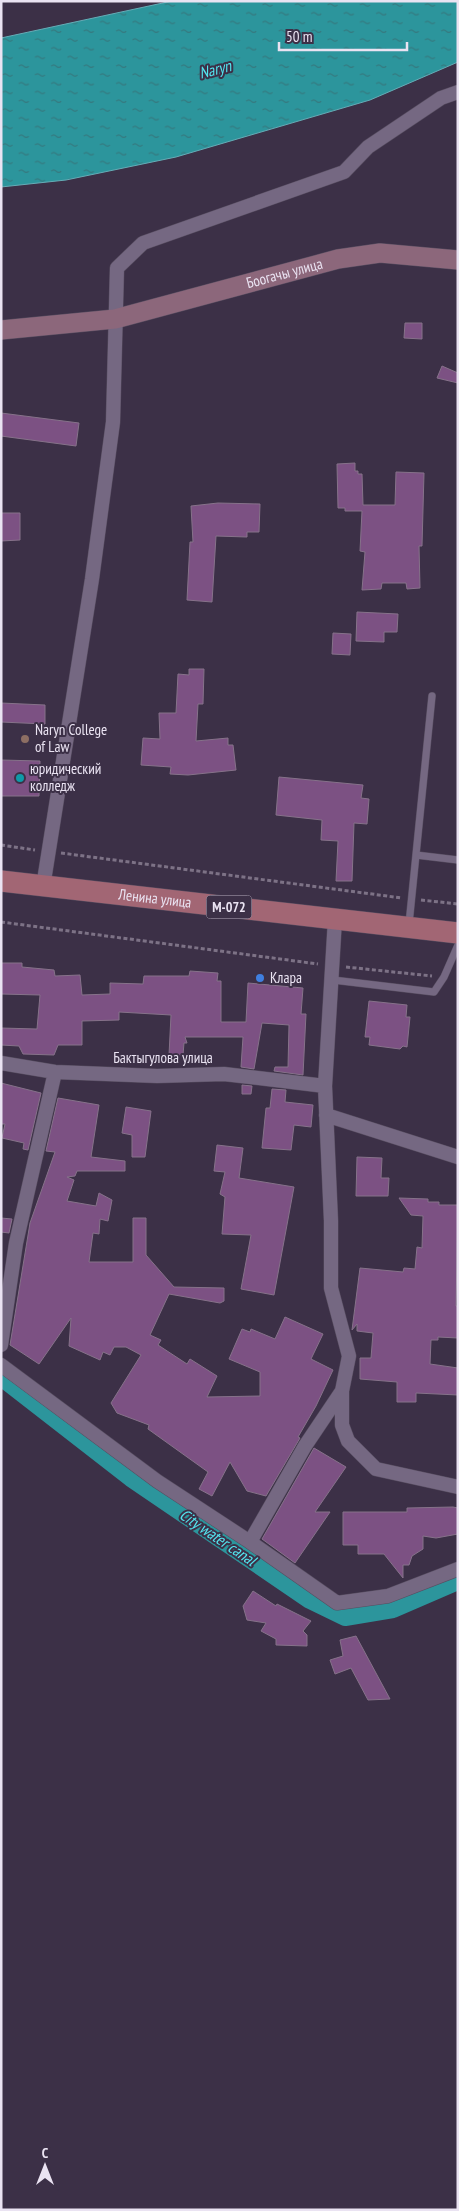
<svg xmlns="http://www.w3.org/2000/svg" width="459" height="2211" font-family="'PT Sans Narrow',sans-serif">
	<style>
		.water { fill: url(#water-ripples); stroke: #65acb6 }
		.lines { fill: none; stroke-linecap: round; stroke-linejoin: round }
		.canal { stroke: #2c959c; stroke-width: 18 }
		.building { fill: #7c5183; stroke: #86728a }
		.lane-casing { stroke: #574d60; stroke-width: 8 }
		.street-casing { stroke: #574d60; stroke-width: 15 }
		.secondary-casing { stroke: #574d60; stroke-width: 20 }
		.primary-casing { stroke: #574d60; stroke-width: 22 }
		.path { stroke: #7d7286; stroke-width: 3; stroke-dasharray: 4 2.5; stroke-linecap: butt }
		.lane { stroke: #756882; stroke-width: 7 }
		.street { stroke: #756882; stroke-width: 14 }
		.secondary { stroke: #8c677b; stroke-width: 19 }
		.primary { stroke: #a26674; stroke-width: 21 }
		.education-dot { fill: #8d6e63; stroke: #3c3047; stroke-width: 2 }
		.culture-dot { fill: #0f9aa8; stroke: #3c3047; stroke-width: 2 }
		.shop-dot { fill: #3f7fe0; stroke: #3c3047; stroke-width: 2 }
		.labels { text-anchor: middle; stroke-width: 4; stroke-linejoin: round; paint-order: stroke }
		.shield { fill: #3c3047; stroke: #b6adbf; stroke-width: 1 }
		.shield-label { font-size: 14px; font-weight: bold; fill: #eae3f2 }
		.street-label { font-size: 15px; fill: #eae3f2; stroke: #3c3047 }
		.poi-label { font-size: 15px; fill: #eae3f2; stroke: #3c3047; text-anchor: start }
		.water-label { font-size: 16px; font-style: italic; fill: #53e5ef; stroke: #3c3047 }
	</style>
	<defs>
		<pattern id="water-ripples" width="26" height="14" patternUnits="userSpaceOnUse" patternTransform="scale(1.25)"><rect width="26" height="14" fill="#2c959c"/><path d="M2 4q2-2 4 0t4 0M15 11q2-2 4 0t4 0" fill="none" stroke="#35797f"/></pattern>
	</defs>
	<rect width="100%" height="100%" fill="#3c3047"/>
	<!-- water -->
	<path class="water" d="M172,1H458V62L370,100L176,157L66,180L1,187V38Z"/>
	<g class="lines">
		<!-- canal -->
		<path class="canal" d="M1,1377L131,1478L310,1600L345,1617L393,1609L458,1581"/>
	</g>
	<!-- building -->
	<path class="building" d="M405,323H422V339L404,338Z
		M442,366L458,373V383L437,378Z
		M1,413L79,423L76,446L1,436Z
		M355,463V471H358V474H362L363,505H395L396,472L424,473L422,546H419L420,588L407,589L406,583H382L381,589L362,590L365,552L360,551L362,511H345V508H338L337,464Z
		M218,503L260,504L259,532H247V537L216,536L212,602L187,600L190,542H193L191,506Z
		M1,513H20V540L1,541Z
		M357,612L398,614L397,632H384V642L356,641Z
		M333,633L351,634L350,655L332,654Z
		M189,669H204L203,704H198L196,741L228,738V745H233L236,770L188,775L170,774L171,767L141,765L143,738L160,739L159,713H176L178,674L189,675Z
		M1,703L45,705V724L1,722Z
		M1,760L40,761L39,796H1Z
		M279,777L363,785L361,798L369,799L367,824L354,823L352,881H336L338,841L321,840L322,820L276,815Z
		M1,963H22V967L54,970L55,976L80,975L82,995L110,994V983L143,984L144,976H189L190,971L218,973L217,981H221V1022H246L248,983L303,988L301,1014H306L303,1075L274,1071L275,1067H288L289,1025L262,1023L254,1069L241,1067L243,1037H185L187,1043H184L183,1055H169L171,1015L119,1012V1020L82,1021V1045H58L54,1055L23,1054L19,1046L1,1045V1028L37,1029L40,995L1,994Z
		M369,1001L407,1005L406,1017H410L407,1047L403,1046L400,1049L369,1045L370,1037H365Z
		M1,1083L41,1093L28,1150L23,1149L24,1143L2,1138L5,1124H1Z
		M242,1085L252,1086L251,1094H242Z
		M272,1089L286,1090L285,1102L313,1105L311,1127L294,1125L291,1150L262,1148L266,1108H270Z
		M58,1098L99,1105L91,1157L125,1161V1171H77L75,1176L67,1177L74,1180L67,1201L96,1206L99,1193L112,1200L108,1221L100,1219L99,1234L93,1233L89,1262H133V1218H146V1255L174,1287L224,1288V1301L220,1303L169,1294L150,1335L161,1340L158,1345L187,1364L190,1359L217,1376L207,1397L260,1396V1372L229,1359L242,1329L250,1332L251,1329L275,1339L285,1317L323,1334L311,1359L333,1370L316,1406L298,1437L300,1438L266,1496L247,1491L230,1462L212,1496L199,1489L208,1472L148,1429L149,1425L117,1413L111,1403L141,1355L126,1347H114L110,1355L103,1352L100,1360L69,1346L71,1318L39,1364L10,1345L30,1223L55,1152L46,1151Z
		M126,1107L151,1111L145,1157H132V1135L122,1133Z
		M217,1145L243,1148L239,1178L294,1187L274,1295L241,1289L251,1235L222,1234L225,1197L220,1194L225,1172L214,1171Z
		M357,1157L382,1158L381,1178H389L388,1196H356Z
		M399,1198L428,1199V1202H439V1205H458L456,1306H458V1338L438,1337V1340H431L430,1364L458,1368V1395L416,1393V1402H397V1382L360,1379V1358H371L373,1333L357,1331V1324L352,1330L360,1268L403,1272L404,1268L415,1269L417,1247L422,1248L423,1216L411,1215Z
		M1,1218L12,1219L9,1233L1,1232Z
		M314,1448L346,1467L315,1512H330L295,1563L262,1539Z
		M453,1507L458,1508V1534L436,1538L423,1536V1549L412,1556L409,1565H403V1578L384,1554H358V1545H343V1512H407V1508Z
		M253,1591L276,1606L277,1604L311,1621L303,1631L307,1635V1646L276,1645V1639L261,1631L266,1623L247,1620L243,1606Z
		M356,1636L390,1699L368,1700L351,1668L335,1674L330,1660L343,1656L340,1640Z"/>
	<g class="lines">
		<defs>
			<path id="lane" d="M416,855L458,860
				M409,924L432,696
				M333,980L434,992L444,977L458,945"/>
			<path id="street" d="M43,887L92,579L113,422L117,268L143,243L344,172L368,147L441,98L458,92
				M1,1063L55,1072L157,1076L224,1074L325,1086
				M326,1115L458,1157
				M1,1345L16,1243L55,1072
				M1,1365L157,1481L250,1542L337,1603L388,1596L458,1569
				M342,1391V1425L348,1441L376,1469L458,1487
				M250,1542L305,1446L342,1391L349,1356L331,1288V1221L325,1086L335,919"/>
			<g id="secondary">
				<path id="s1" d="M1,330L115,319L338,259L380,253L458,260"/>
			</g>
			<g id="primary">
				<path id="s2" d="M1,881L458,933"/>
			</g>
		</defs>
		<!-- lane casing -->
		<use href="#lane" class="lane-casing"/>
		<!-- street casing -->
		<use href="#street" class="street-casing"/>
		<!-- secondary casing -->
		<use href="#secondary" class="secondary-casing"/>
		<!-- primary casing -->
		<use href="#primary" class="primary-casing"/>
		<!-- path -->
		<path class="path" d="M1,845L35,850
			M61,853L402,898
			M421,900L458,904
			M1,922L318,964
			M346,967L432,976"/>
		<!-- lane -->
		<use href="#lane" class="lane"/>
		<!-- street -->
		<use href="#street" class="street"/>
		<!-- secondary -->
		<use href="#secondary" class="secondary"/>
		<!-- primary -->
		<use href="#primary" class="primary"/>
	</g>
	<!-- markers -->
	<circle class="education-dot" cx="25" cy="739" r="5"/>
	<circle class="culture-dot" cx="20" cy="778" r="5"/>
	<circle class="shop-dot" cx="260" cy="978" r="5"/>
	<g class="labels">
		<!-- shield labels -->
		<rect class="shield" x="206.5" y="895.5" width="45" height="23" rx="4"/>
		<g class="shield-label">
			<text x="229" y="912">М-072</text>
		</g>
		<!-- street labels -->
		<g class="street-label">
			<text dy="5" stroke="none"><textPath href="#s1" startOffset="290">Боогачы улица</textPath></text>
			<text dy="5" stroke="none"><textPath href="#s2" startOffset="155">Ленина улица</textPath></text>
			<text x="163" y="1063">Бактыгулова улица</text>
		</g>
		<!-- poi labels -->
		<g class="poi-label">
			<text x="35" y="735">Naryn College<tspan x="35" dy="17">of Law</tspan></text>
			<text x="30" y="774">юридический<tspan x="30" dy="17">колледж</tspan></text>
			<text x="270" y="983">Клара</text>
		</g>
		<!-- water labels -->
		<g class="water-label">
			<text transform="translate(215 69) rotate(-14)" y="6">Naryn</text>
			<text transform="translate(218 1537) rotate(34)" y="6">City water canal</text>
		</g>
	</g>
	<!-- border -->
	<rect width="459" height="2211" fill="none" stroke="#eae3f2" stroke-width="5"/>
	<!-- north arrow -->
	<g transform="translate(45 2166)" stroke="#3c3047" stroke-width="4" paint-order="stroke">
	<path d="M0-4L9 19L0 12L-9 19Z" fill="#eae3f2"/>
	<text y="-8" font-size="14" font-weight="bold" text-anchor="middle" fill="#eae3f2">С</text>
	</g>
	<!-- scale -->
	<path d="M279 42v8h128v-8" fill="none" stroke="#eae3f2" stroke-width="2.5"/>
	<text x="286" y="42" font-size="15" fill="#eae3f2" stroke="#3c3047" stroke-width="4" paint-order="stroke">50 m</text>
</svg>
